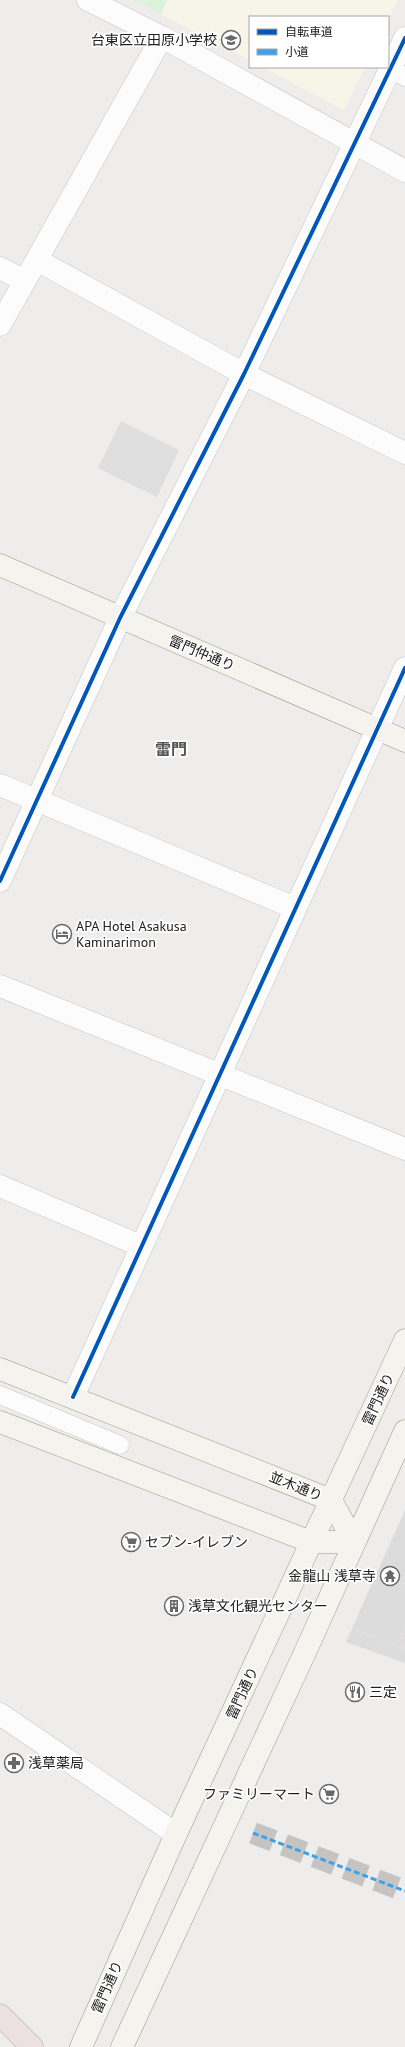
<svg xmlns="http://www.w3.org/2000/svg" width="405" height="2047" font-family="'PT Sans','Noto Sans JP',sans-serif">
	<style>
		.education { fill: #f7f5e8 }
		.religious { fill: #dddcdc }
		.park { fill: #dbf3d8 }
		.parking { fill: #dfdede }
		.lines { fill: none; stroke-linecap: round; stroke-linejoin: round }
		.street-tunnel { stroke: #c6c4c3; stroke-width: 22; stroke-dasharray: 22 11; stroke-linecap: butt }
		.lane-casing { stroke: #c6c5c4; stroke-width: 19 }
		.street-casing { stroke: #c6c5c4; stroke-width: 23 }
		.secondary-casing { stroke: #999982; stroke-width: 23 }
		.highway-casing { stroke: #c3a3af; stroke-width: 23 }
		.path { stroke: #ecdcdc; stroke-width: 2.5; stroke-dasharray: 2 2; stroke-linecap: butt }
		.lane { stroke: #fdfcfc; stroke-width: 18 }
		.street { stroke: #fdfcfc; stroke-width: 22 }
		.secondary { stroke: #f4f3ed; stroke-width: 22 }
		.highway { stroke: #ebe1e3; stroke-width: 22 }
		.quiet { stroke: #3ea2ea; stroke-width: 3; stroke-dasharray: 6 3; stroke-linecap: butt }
		.cycleway-casing { stroke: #fff; stroke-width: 6 }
		.cycleway { stroke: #0057b8; stroke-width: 4 }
		.labels { text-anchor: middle; stroke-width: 3.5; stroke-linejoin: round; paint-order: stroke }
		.poi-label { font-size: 14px; fill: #212121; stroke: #fff; text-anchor: start }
		.street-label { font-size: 14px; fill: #212121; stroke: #fff }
		.quarter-label { font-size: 16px; font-weight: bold; fill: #545454; stroke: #fff }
	</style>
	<rect width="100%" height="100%" fill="#efedeb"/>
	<!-- education -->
	<path class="education" d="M167,0H398L388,20V17H250V60L161,14Z
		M263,67H365L344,110Z"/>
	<!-- religious -->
	<path class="religious" d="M405,1510V1663L346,1642Z"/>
	<!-- park -->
	<path class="park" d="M135,0H167L161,14Z"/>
	<!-- parking -->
	<path class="parking" d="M121,421L179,450L157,497L98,468Z"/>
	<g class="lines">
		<!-- street-tunnel -->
		<path class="street-tunnel" d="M253,1833L405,1891"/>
		<defs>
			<path id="lane" d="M390,68L405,77
				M0,1395L120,1445"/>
			<path id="street" d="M88,0L162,37L405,171
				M37,260L244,374L405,453
				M0,268L25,281
				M0,325L162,37
				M0,785L295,908
				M0,881L120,618L244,374L405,38
				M0,986L405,1149
				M0,1186L141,1246
				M73,1397L405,668
				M0,1714L176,1834"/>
			<path id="secondary" d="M0,565L405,741
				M0,1369L331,1500L354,1542
				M0,1422L311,1542H354
				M81,2047L176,1834L405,1340
				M122,2047L307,1648L405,1431"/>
			<path id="highway" d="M0,2015L32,2047"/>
		</defs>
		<!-- lane casing -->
		<use href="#lane" class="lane-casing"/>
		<!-- street casing -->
		<use href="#street" class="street-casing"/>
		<!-- secondary casing -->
		<use href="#secondary" class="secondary-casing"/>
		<!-- highway casing -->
		<use href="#highway" class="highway-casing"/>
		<!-- path -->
		<path class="path" d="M372,1572L405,1585
			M348,1627L405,1649
			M397,1646L405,1625"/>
		<!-- lane -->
		<use href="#lane" class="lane"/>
		<!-- street -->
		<use href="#street" class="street"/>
		<!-- secondary -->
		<use href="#secondary" class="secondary"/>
		<!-- highway -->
		<use href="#highway" class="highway"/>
		<!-- quiet -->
		<path class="quiet" d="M253,1833L405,1891"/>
		<defs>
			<path id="cycleway" d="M0,881L120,618L244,374L405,38
				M73,1397L405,668"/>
		</defs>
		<!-- cycleway casing -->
		<use href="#cycleway" class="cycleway-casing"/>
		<!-- cycleway -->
		<use href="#cycleway" class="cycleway"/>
	</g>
	<!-- icons -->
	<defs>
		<symbol id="school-ring" viewBox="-11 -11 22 22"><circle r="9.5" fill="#fff" stroke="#696868" stroke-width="1.5"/><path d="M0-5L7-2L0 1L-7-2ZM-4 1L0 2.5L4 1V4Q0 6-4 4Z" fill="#696868"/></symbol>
		<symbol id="hotel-ring" viewBox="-11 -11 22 22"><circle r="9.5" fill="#fff" stroke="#696868" stroke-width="1.5"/><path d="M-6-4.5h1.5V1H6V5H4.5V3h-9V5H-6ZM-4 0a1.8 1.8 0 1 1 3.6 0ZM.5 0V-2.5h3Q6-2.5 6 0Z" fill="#696868"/></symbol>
		<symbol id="supermarket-ring" viewBox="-11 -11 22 22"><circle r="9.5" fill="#fff" stroke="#696868" stroke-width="1.5"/><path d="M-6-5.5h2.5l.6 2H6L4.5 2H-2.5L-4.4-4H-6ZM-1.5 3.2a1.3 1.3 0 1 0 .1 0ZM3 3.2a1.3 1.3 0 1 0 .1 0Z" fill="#696868"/></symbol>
		<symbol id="temple-ring" viewBox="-11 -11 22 22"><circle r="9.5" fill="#fff" stroke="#696868" stroke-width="1.5"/><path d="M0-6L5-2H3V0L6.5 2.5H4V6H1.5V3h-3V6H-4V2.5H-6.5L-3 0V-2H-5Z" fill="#696868"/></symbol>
		<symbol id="building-ring" viewBox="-11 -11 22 22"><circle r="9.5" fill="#fff" stroke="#696868" stroke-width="1.5"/><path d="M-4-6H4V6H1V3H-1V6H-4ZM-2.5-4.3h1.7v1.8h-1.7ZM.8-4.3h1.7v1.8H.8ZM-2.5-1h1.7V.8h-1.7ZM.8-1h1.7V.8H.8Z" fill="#696868"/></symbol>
		<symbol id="restaurant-ring" viewBox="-11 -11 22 22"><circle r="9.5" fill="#fff" stroke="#696868" stroke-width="1.5"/><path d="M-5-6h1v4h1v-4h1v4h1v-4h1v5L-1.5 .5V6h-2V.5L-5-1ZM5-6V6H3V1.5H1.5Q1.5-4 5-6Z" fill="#696868"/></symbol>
		<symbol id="pharmacy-ring" viewBox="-11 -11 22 22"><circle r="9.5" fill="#fff" stroke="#696868" stroke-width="1.5"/><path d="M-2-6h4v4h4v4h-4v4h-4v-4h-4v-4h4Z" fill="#696868"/></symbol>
	</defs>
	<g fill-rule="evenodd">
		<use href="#school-ring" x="220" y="29" width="22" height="22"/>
		<use href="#hotel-ring" x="51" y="923" width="22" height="22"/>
		<use href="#supermarket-ring" x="120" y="1531" width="22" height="22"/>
		<use href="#temple-ring" x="379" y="1565" width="22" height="22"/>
		<use href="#building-ring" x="163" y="1595" width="22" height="22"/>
		<use href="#restaurant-ring" x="344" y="1681" width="22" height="22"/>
		<use href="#pharmacy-ring" x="3" y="1752" width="22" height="22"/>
		<use href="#supermarket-ring" x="318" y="1783" width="22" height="22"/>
	</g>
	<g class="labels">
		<!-- poi labels -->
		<g class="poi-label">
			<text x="217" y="45" text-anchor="end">台東区立田原小学校</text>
			<text x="76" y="931">APA Hotel Asakusa<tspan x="76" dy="16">Kaminarimon</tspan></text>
			<text x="145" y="1547">セブン-イレブン</text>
			<text x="376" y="1581" text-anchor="end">金龍山 浅草寺</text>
			<text x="188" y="1611">浅草文化観光センター</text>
			<text x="369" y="1697">三定</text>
			<text x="28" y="1768">浅草薬局</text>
			<text x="315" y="1799" text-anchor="end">ファミリーマート</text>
		</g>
		<!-- street labels -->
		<g class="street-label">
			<text transform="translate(202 653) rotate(23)" y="5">雷門仲通り</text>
			<text transform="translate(378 1399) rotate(-65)" y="5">雷門通り</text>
			<text transform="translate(296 1486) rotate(22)" y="5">並木通り</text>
			<text transform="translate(242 1693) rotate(-65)" y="5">雷門通り</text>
			<text transform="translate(107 1987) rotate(-66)" y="5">雷門通り</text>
		</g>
		<!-- quarter labels -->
		<g class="quarter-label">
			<text x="171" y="755">雷門</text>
		</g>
	</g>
	<!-- legend -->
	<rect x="249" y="16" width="140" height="52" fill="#ffffff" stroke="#a6a6a6"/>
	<rect x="257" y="29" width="20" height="6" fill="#0057b8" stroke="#a6a6a6"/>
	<text x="285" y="36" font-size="12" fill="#212121">自転車道</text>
	<rect x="257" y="49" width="20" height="6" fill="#3ea2ea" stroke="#a6a6a6"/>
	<text x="285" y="56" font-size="12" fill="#212121">小道</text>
</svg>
